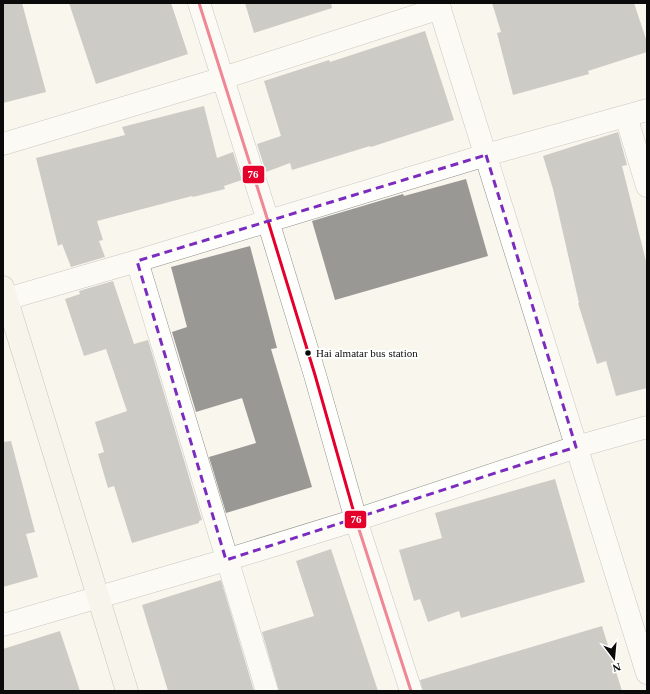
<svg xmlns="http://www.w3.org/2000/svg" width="650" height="694" font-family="Georgia,serif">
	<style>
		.building { fill: #9a9894 }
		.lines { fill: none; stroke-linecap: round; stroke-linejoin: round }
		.street-casing { stroke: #91908c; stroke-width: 23 }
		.secondary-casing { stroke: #888783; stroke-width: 23 }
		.street { stroke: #fefefc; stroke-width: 22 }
		.secondary { stroke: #f3f2e8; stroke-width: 22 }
		.bus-1-casing { stroke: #fff; stroke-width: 6 }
		.bus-1 { stroke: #e4002b; stroke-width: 3 }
		.marked { fill: none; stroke: #7b2cbf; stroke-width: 3; stroke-dasharray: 8 5; stroke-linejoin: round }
		.bus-dot { fill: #0a0a0a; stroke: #fff; stroke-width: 1.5 }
		.labels { text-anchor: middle; stroke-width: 4; stroke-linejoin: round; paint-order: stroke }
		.bus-label { font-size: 11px; fill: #0a0a0a; stroke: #fff; text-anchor: start }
		.line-badge { stroke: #fff; stroke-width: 1.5 }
		.badge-label { font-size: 11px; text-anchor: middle; font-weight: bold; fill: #fff }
	</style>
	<rect width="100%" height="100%" fill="#f8f6ed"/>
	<!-- building -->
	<path class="building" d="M3,3H22L46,92L3,103Z
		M69,3H171L188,54L96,84Z
		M245,3H331L332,8L254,33Z
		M492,3H634L647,42V52L588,71L589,74L513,95L497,33L501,32Z
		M425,31L454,120L371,147L370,146L292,170L290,163L266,172L257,144L281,136L264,81L329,60L330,62Z
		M204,106L217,158L233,152L242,180L224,186L225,189L193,197L192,196L97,221L103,240L99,241L105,257L71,267L62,244L58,246L36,158L125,135L122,127Z
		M618,132L627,165L622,166L647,265V388L616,396L606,361L597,364L578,303H579L553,189L543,156Z
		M466,179L488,256L335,300L312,221L403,194L404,196Z
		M250,246L277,348L271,349L312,487L226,513L209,457L256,443L242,398L196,412L172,332L187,327L171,267Z
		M113,281L134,344L148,340L202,520L199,521V523L132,543L114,486L108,488L98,454L104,452L95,422L127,411L106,349L84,356L65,299L80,294L79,291Z
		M11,441L35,532L26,534L38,577L3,587V442Z
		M555,479L585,582L461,618L459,611L428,622L420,599L414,601L399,550L442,538L435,513Z
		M331,549L378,691H279L262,632L314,616L296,561Z
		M221,580L254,691H168L142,605Z
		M602,626L622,691H423L420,680Z
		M60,631L80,691H3V649Z"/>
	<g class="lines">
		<defs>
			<path id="street" d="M199,3L268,221L315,375L356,520L411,691
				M438,3L647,673
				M626,116L647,186
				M3,144L223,78L440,8
				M137,261L267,691
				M3,300L137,261L486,155L647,110
				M3,625L226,560L356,520L576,447L647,427"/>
			<path id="secondary" d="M3,287L127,691"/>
		</defs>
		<!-- street casing -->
		<use href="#street" class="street-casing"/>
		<!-- secondary casing -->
		<use href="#secondary" class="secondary-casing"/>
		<!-- street -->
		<use href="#street" class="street"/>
		<!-- secondary -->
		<use href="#secondary" class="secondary"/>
		<defs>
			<path id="bus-1" d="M199,3L268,221L315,375L356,520L411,691"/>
		</defs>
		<!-- bus-1 casing -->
		<use href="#bus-1" class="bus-1-casing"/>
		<!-- bus-1 -->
		<use href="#bus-1" class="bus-1"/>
	</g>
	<!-- marked area -->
	<path d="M0 0H650V694H0ZM486,155L576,447L226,560L137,261Z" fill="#f8f6ed" fill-opacity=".55" fill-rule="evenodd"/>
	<path class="marked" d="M486,155L576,447L226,560L137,261Z"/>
	<!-- markers -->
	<circle class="bus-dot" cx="308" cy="353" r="3.5"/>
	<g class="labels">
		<!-- bus labels -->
		<g class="bus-label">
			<text x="316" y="357">Hai almatar bus station</text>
		</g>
	</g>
	<g class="line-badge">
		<rect x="242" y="165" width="23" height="19" rx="4" fill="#e4002b"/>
		<rect x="344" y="510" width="23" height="19" rx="4" fill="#e4002b"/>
	</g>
	<g class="badge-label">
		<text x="253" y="178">76</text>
		<text x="356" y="523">76</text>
	</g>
	<!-- border -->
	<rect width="650" height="694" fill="none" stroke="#0a0a0a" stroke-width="8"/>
	<!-- north arrow -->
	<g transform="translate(614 658) rotate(164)" stroke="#ffffff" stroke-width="3" paint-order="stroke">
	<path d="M0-3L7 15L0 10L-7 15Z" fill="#0a0a0a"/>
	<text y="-6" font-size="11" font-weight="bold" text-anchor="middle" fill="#0a0a0a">N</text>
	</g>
</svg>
